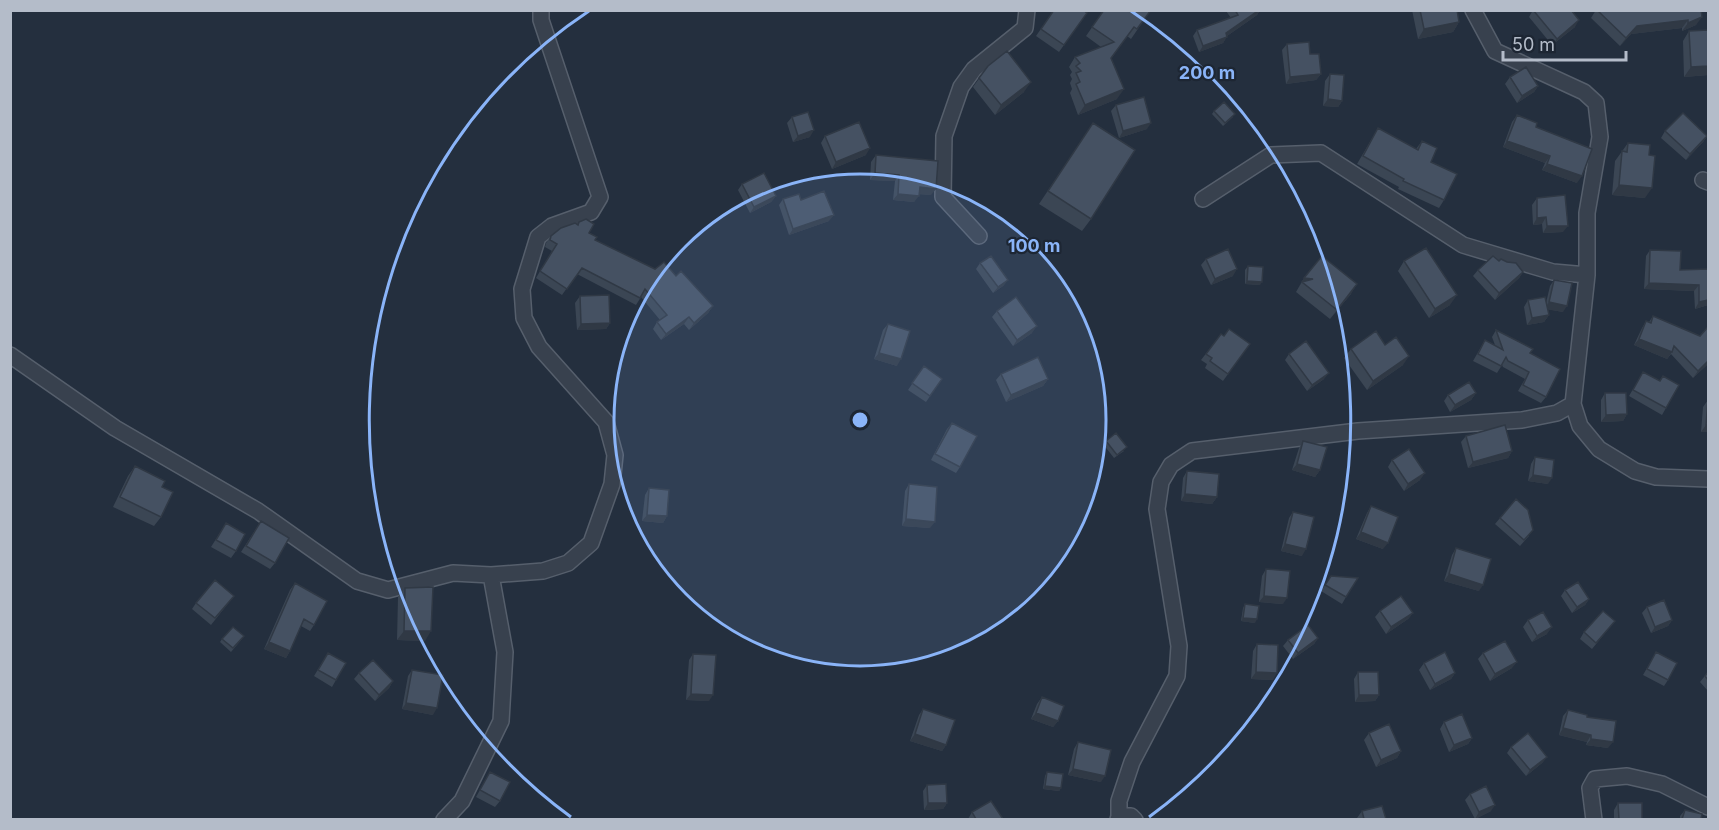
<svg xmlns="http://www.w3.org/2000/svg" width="1719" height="830" font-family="Inter,sans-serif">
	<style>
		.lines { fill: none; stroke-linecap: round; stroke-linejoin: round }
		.street-casing { stroke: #565f6c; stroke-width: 18 }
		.street { stroke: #38414e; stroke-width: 15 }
		.wall { fill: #3b4654 }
		.shaded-wall { fill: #303945 }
		.building { fill: #455162; stroke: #303945; stroke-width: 1.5 }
		.ring { fill: none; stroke: #8ab4f8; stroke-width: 3 }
		.centre { fill: #8ab4f8; stroke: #1d2633; stroke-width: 3 }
		.ring-label { font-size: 18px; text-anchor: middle; font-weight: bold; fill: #8ab4f8; stroke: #1d2633; stroke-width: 4.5; stroke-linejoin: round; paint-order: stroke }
	</style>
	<rect width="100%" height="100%" fill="#242f3e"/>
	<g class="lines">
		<defs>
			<path id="street" d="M1703,180L1708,182
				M1203,199L1271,155L1321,153L1463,245L1553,272L1587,275
				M979,236L943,197L944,136L961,87L974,69L1025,28L1027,10
				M10,355L115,428L258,511L357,581L388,590L453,573L491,575L543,571L568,563L591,543L612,484L615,455L606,422L539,347L524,318L522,289L538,237L552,226L591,212L600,197L541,20V10
				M1573,404L1580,426L1599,449L1635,471L1656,477L1708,479
				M1119,816V801L1132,762L1177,676L1179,646L1157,509L1161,482L1171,465L1192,451L1358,431L1522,420L1557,413L1573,404L1587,275V213L1600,137L1596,103L1584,92L1495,51L1473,10
				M444,820L462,801L501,721L505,652L491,575
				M1118,820L1119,816H1131L1135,820
				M1594,820L1590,788L1595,779L1627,776L1662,784L1708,807"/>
		</defs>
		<!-- street casing -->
		<use href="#street" class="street-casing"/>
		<!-- street -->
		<use href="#street" class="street"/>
	</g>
	<!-- wall -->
	<path class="wall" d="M1054,10L1087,13L1059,52L1036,36Z
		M1104,10H1151L1131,39L1127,36L1111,59L1117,99L1078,115L1070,93L1072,89L1070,83L1072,79L1070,75L1072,72L1069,67L1075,57L1101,47L1086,36Z
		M1227,10H1260L1257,15L1227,36L1223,43L1199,52L1193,36L1197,30L1231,18L1226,11Z
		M1412,10H1457L1459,22L1453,32L1418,39Z
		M1533,10L1575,27L1552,45L1529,17Z
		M1596,10H1701L1696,25L1682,31V28L1631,34L1620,46L1591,18Z
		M1708,30V75L1684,77L1683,41L1689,31Z
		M1287,44L1310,54L1321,74L1316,80L1286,84L1282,50Z
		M988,66L1024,92L995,115L973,87Z
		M1330,74L1342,101L1338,107L1323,106L1325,81Z
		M1510,77L1538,86L1534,92L1517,103L1505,84Z
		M1116,105L1147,129L1119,138L1111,111Z
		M1214,111L1233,117L1223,126L1212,114Z
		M1517,115L1536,127L1577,183L1542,170L1545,163L1503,147L1512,122Z
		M792,117L810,137L793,142L787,123Z
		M1093,123L1091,219L1082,231L1039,204Z
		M1378,128L1416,149L1422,141L1431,162L1444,200L1439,208L1398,189L1399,187L1357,164Z
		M1665,131L1707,136L1703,142L1686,160L1661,138Z
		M825,136L866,155L832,169L821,143Z
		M1628,143L1645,198L1612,195L1615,161Z
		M876,155L931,195L919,194L914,202L893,200L895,181L870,180L871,162Z
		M742,184L776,196L771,202L750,213L738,190Z
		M1537,198L1563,232L1543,233L1542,224L1533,225L1532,205Z
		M783,199L801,200L829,221L789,235L779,205Z
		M589,233L595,240L655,269L676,276L713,306L708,313L689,330L684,324L661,340L653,329L657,322L660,320L641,297L636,305L577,274L562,295L536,278L552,251L545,247L546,243L551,236Z
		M1650,250L1680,270L1708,269V305L1695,309L1694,291L1644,289L1646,256Z
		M1206,259L1233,276L1211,285L1201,265Z
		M1404,261L1450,305L1429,318L1398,271Z
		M1499,261L1523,272L1519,278L1495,300L1473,276L1478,270Z
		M980,263L1008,280L1003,286L993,293L976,269Z
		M1248,266L1260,285L1245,284V270Z
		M1304,278L1351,294L1330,319L1296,292Z
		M1554,280L1563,312L1547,309L1549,315L1544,322L1527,325L1524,307L1528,300L1546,303L1550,286Z
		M580,296L610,323L606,329L577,330L575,303Z
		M997,311L1032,333L1013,346L992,317Z
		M1653,316L1700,336L1708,327V364L1693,378L1671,354L1667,359L1634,345L1642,328L1646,321L1649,322Z
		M888,324L897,366L874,359L883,330Z
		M1496,330L1530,353L1546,397L1541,403L1518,391L1525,379L1503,367L1502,365L1497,373L1473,361L1485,340L1495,345L1492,337Z
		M1221,334L1224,336L1250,344L1223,381L1205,368L1207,364L1201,360Z
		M1385,345L1403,365L1367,390L1344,358L1351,349Z
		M1289,354L1324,379L1307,391L1285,360Z
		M924,366L942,379L926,402L908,390Z
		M1643,372L1659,381L1663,376L1666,408L1662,415L1629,396Z
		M1001,374L1048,379L1043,386L1006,402L996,380Z
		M1476,393L1471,400L1450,412L1444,401L1448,395Z
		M1605,393L1627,414L1623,421L1601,422V400Z
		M1708,400V432H1701L1703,407Z
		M952,423L960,467L956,473L931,460L947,429Z
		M1466,436L1512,451L1508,458L1468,468L1461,442Z
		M1106,441L1124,451L1114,458L1103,444Z
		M1303,441L1320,470L1315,477L1292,470L1299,448Z
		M1535,457L1548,484L1528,481L1531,464Z
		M1392,460L1420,480L1404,491L1388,467Z
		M135,466L162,487L161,517L154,526L113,507L128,476Z
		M1187,471L1217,497L1212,504L1181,501L1183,478Z
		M909,484L930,528L902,526L905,491Z
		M649,488L667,516L663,523L642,521L645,495Z
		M1371,506L1383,549L1356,539L1367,513Z
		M1293,512L1302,556L1281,551L1289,518Z
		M1500,518L1529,536L1520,546L1495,524Z
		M261,521L275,563L270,569L241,552Z
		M226,523L236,551L231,558L211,547Z
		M1456,548L1479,591L1444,581L1452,555Z
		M1266,569L1283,604L1259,602L1262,576Z
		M1331,576L1346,597L1342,604L1321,591Z
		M295,583L314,625L310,631L301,626L290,651L286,658L264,649L290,590Z
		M405,588L425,641L397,640L398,597Z
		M1565,590L1589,599L1585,605L1572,613L1561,596Z
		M234,596L211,625L192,609L196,603Z
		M1245,604L1255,623L1241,621L1243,608Z
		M1647,607L1672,620L1668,626L1651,633L1642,613Z
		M1380,611L1413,613L1408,619L1386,634L1375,617Z
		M1528,620L1547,634L1532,642L1523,627Z
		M1615,621L1592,649L1580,639L1584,632Z
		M1318,638L1314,644L1293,659L1283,646L1288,640Z
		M222,639H242L231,652L220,642Z
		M1257,644L1273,680L1251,679L1253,651Z
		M1656,652L1668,680L1664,686L1643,675Z
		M328,653L336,680L332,687L314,676Z
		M1483,653L1512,668L1490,681L1478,659Z
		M693,654L709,701L686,700L689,660Z
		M1424,663L1455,673L1451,679L1430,690L1419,670Z
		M412,670L433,715L402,709L408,676Z
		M1358,672L1379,695L1375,701L1355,702L1354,679Z
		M1708,672V691L1700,682Z
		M359,673L393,681L389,688L375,701L354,679Z
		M1042,697L1058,721L1053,727L1031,719L1037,704Z
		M923,709L946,745L942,751L910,741L919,715Z
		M1568,710L1587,717L1608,748L1586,745L1587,742L1559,735L1563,716Z
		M1444,722L1472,738L1468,744L1449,752L1440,729Z
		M1369,733L1401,751L1397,758L1376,767L1364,740Z
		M1078,742L1101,782L1068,775L1074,749Z
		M1511,747L1547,757L1542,763L1526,776L1507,753Z
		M490,772L500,801L495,807L476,797Z
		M1047,772L1061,788L1059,791L1043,789L1045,776Z
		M927,785L947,803L943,809L924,810L923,791Z
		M1470,794L1491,811L1475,819L1465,800Z
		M1618,803L1642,819H1614V810Z
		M1685,810L1701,819H1680V816Z
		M1362,811L1386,819H1358L1357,818Z
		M972,812L1003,819H968Z"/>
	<!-- shaded-wall -->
	<path class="shaded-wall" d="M1259,10H1260L1257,15L1224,38L1227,37L1223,43L1199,52L1203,46L1226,33Z
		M1702,17L1696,25L1682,31L1688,23Z
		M1579,20L1575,27L1552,45L1557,39Z
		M1688,20L1682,28L1631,34L1620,46L1626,38L1637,26Z
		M1459,22L1453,32L1418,39L1424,29Z
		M1708,66V75L1684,77L1691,67Z
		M1321,74L1316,80L1286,84L1290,77Z
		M1031,82L1024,92L995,115L1001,105Z
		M1538,86L1534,92L1517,103L1522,96Z
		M1124,89L1117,99L1078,115L1085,105Z
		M1328,99L1342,101L1338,107L1323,106Z
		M1151,123L1147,129L1119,138L1123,131Z
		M814,130L810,137L793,142L798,136Z
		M1707,136L1703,142L1686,160L1690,154Z
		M1507,141L1550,156L1545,163L1503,147Z
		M870,148L866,155L832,169L836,162Z
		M1547,164L1582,176L1577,183L1542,170Z
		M875,173L899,175L895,181L870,180Z
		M1619,185L1652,188L1645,198L1612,195Z
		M920,187L936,189L931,195L915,194Z
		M898,194L919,196L914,202L893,200Z
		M776,196L771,202L750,213L754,207Z
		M834,215L829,221L789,235L793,229Z
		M1546,217L1542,224L1533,225L1537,218Z
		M1547,226H1568L1563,232L1543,233Z
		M1237,269L1233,276L1211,285L1215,279Z
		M1523,272L1519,278L1495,300L1499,293Z
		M1304,278L1313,279L1302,282L1298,288Z
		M1008,280L1003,286L993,293L998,287Z
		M1247,281L1262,282L1260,285L1245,284Z
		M1649,283L1699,285L1694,291L1644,289Z
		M1357,284L1351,294L1330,319L1337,310Z
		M1457,295L1450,305L1429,318L1435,309Z
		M1708,300V305L1695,309L1699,302Z
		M1549,302L1567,306L1563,312L1545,309Z
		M713,306L708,313L689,330L694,323Z
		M1549,315L1544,322L1527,325L1532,318Z
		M689,317L684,324L661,340L666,334Z
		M610,323L606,329L577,330L581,324Z
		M1037,326L1032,333L1013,346L1017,340Z
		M1639,339L1672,352L1667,359L1634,345Z
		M879,353L901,359L897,366L874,359Z
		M1409,356L1403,365L1367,390L1373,381Z
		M1708,361V364L1693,378L1698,371Z
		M1329,373L1324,379L1307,391L1312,385Z
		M1048,379L1043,386L1006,402L1011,395Z
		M1476,393L1471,400L1450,412L1455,405Z
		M1627,414L1623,421L1601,422L1606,415Z
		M1706,425H1708V432H1701Z
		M1512,451L1508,458L1468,468L1473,462Z
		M1297,464L1320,470L1315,477L1292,470Z
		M1425,473L1420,480L1404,491L1408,484Z
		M1533,475L1552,478L1548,484L1528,481Z
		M1185,494L1217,497L1212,504L1181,501Z
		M647,515L667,516L663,523L642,521Z
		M906,519L935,522L930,528L902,526Z
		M1361,532L1388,543L1383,549L1356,539Z
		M1285,544L1306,549L1302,556L1281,551Z
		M1449,574L1483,585L1479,591L1444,581Z
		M1264,596L1287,598L1283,604L1259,602Z
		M1589,599L1585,605L1572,613L1577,607Z
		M1413,613L1408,619L1386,634L1391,627Z
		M1243,618L1257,619L1255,623L1241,621Z
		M1672,620L1668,626L1651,633L1655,627Z
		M1552,627L1547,634L1532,642L1537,636Z
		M404,631H431L425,641L397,640Z
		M1318,638L1314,644L1293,659L1298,653Z
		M269,642L290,651L286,658L264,649Z
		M1517,662L1512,668L1490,681L1495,674Z
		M1256,672L1277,673L1273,680L1251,679Z
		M1455,673L1451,679L1430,690L1435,684Z
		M393,681L389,688L375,701L379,695Z
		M691,694L713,695L709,701L686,700Z
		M1359,695H1379L1375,701L1355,702Z
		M406,703L437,708L433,715L402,709Z
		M1036,713L1058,721L1053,727L1031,719Z
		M1563,728L1591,735L1587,742L1559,735Z
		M915,734L946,745L942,751L910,741Z
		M1472,738L1468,744L1449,752L1454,745Z
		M1591,739L1613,742L1608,748L1586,745Z
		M1401,751L1397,758L1376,767L1381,760Z
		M1547,757L1542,763L1526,776L1530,770Z
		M1073,769L1105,776L1101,782L1068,775Z
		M1045,786L1061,788L1059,791L1043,789Z
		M928,803H947L943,809L924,810Z
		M1495,805L1491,811L1475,819L1479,812Z"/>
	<!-- building -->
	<path class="building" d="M1054,10H1083L1087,13L1064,45L1041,29Z
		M1104,10H1151L1137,29L1134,27L1111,58L1124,89L1085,105L1076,84L1080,82L1076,73L1081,71L1076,66L1080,63L1075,57L1114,42L1092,27Z
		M1235,10H1259L1226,33L1227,37L1203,46L1197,30L1238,15Z
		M1420,10H1457L1459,22L1424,29Z
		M1533,10H1571L1579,20L1557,39Z
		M1597,10H1701L1702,17L1688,23V20L1637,26L1626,38Z
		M1708,30V66L1691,67L1689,31Z
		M1309,42L1310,54H1319L1321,74L1290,77L1287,44Z
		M1007,51L1031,82L1001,105L979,78L988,66Z
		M1526,67L1538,86L1522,96L1510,77Z
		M1330,74L1344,75L1342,101L1328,99Z
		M1144,97L1151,123L1123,131L1116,105Z
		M1224,102L1235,114L1225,123L1214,111Z
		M808,112L814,130L798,136L792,117Z
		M1683,113L1707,136L1690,154L1665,131Z
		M1517,115L1537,123L1536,127L1592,149L1582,176L1547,164L1550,156L1507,141Z
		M859,122L870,148L836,162L825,136Z
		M1093,123L1135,150L1091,219L1048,191Z
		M1378,128L1418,150L1422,141L1437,148L1431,162L1457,174L1444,200L1403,181L1404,179L1363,156Z
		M1628,143L1650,145L1649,155L1655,156L1652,188L1619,185L1622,151L1627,152Z
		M876,155L938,161L936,189L920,187L919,196L898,194L899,175L875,173Z
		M764,173L776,196L754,207L742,184Z
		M824,191L834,215L793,229L783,199L799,194L801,200Z
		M1565,195L1568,226H1547L1546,217L1537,218V198Z
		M586,219L594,224L589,233L597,237L595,240L655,269L664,262L676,276L681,271L713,306L694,323L689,317L666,334L657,322L667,315L645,289L640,298L582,268L567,289L540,271L557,244L550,240L551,236L561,228L575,223L578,225L579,222Z
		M1426,248L1457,295L1435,309L1404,261Z
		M1228,249L1237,269L1215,279L1206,259Z
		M1650,250L1681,251L1680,270L1708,269V300L1699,302V285L1649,283Z
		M991,256L1008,280L998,287L980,263Z
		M1322,256L1357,284L1337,310L1302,282L1313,279L1304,278Z
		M1493,256L1499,261L1501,259L1507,262L1516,263L1523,272L1499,293L1478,270Z
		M1248,266L1263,267L1262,282L1247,281Z
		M1554,280L1572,283L1567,306L1549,302Z
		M609,295L610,323L581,324L580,296Z
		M1016,297L1037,326L1017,340L997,311Z
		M1545,297L1549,315L1532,318L1528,300Z
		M1653,316L1700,336L1708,327V361L1698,371L1674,346L1672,352L1639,339L1646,321L1651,323Z
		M888,324L910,331L901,359L879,353Z
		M1229,329L1250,344L1228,374L1210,361L1212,358L1206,354L1221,334L1224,336Z
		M1496,330L1533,349L1530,353L1560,369L1546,397L1523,385L1529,372L1508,361L1506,357L1501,366L1478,354L1485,340L1503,350Z
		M1376,331L1385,345L1396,337L1409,356L1373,381L1351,349Z
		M1306,341L1329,373L1312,385L1289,354Z
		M1038,357L1048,379L1011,395L1001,374Z
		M924,366L942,379L930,396L912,383Z
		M1643,372L1660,381L1663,376L1679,385L1666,408L1633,390Z
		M1469,382L1476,393L1455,405L1448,395Z
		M1605,393H1626L1627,414L1606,415Z
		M1708,400V425H1706Z
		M952,423L977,436L960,467L935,454Z
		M1505,425L1512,451L1473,462L1466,436Z
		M1116,433L1127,447L1117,455L1106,441Z
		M1303,441L1327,447L1320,470L1297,464Z
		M1409,449L1425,473L1408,484L1392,460Z
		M1535,457L1554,460L1552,478L1533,475Z
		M135,466L165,481L162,487L173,492L161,517L120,497Z
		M1187,471L1219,474L1217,497L1185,494Z
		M909,484L937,487L935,522L906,519Z
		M649,488L669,490L667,516L647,515Z
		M1516,499L1528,510L1533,530L1524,540L1500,518Z
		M1371,506L1398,517L1388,543L1361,532Z
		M1293,512L1314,517L1306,549L1285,544Z
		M261,521L289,538L275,563L246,546Z
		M226,523L245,534L236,551L216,540Z
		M1456,548L1491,559L1483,585L1449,574Z
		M1266,569L1290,571L1287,598L1264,596Z
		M1331,576L1358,578L1346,597L1325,585Z
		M215,580L234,596L215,618L196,603Z
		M1578,582L1589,599L1577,607L1565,590Z
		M295,583L327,601L314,625L304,619L290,651L269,642Z
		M433,587L431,631H404L405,588Z
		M1401,596L1413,613L1391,627L1380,611Z
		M1664,600L1672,620L1655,627L1647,607Z
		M1245,604L1259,606L1257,619L1243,618Z
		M1603,611L1615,621L1596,643L1584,632Z
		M1543,612L1552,627L1537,636L1528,620Z
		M1308,625L1318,638L1298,653L1288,640Z
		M233,627L244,636L233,648L222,639Z
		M1505,641L1517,662L1495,674L1483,653Z
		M1257,644L1278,645L1277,673L1256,672Z
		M1445,652L1455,673L1435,684L1424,663Z
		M1656,652L1677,663L1668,680L1647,669Z
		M328,653L346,663L336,680L318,670Z
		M693,654L716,655L713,695L691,694Z
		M373,660L393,681L379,695L359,673Z
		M412,670L443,675L437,708L406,703Z
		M1358,672H1378L1379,695H1359Z
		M1708,672V680L1705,676Z
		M1042,697L1064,706L1058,721L1036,713Z
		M923,709L955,720L946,745L915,734Z
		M1568,710L1587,715V717L1616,721L1613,742L1591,739V735L1563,728Z
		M1462,714L1472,738L1454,745L1444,722Z
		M1389,724L1401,751L1381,760L1369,733Z
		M1528,733L1547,757L1530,770L1511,747Z
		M1078,742L1111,750L1105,776L1073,769Z
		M490,772L510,782L500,801L480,790Z
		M1047,772L1063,774L1061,788L1045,786Z
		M946,784L947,803H928L927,785Z
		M1486,786L1495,805L1479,812L1470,794Z
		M991,801L1003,819H976L972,812Z
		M1618,803H1642V819H1619Z
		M1382,806L1386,819H1364L1362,811Z
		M1685,810L1702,814L1701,819H1682Z"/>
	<!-- distance rings -->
	<circle cx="860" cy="420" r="246" fill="#8ab4f8" fill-opacity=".12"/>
	<g class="ring">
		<circle cx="860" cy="420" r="246"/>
		<path d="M571 817A491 491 0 0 1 589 11M1131 11A491 491 0 0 1 1149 817"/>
	</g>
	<circle cx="860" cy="420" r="9" class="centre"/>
	<g class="ring-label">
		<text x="1207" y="79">200 m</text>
		<text x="1034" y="252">100 m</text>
	</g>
	<!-- border -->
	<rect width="1719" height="830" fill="none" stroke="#b4bcc9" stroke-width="24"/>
	<!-- scale -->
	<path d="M1503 51v9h123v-9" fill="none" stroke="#b4bcc9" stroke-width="3"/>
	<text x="1512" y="51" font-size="18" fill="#b4bcc9" stroke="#1d2633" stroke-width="4.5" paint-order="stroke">50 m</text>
</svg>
